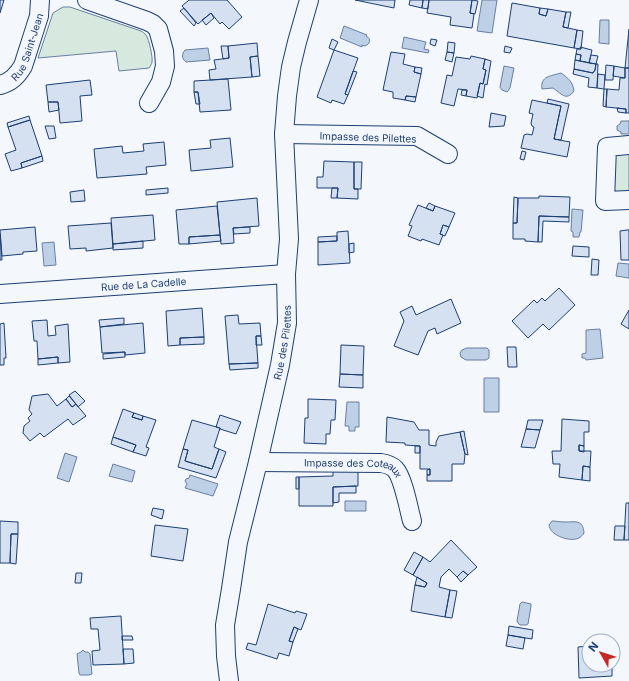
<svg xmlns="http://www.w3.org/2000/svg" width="629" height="681" font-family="Inter,sans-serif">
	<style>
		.green { fill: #d7e8df; stroke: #687fa3 }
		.water { fill: #bed0e5; stroke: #687fa3 }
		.building { fill: #d5e0f0; stroke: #1d3f73 }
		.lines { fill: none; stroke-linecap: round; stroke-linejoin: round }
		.street-casing { stroke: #1d3f73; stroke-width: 20 }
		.street { stroke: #f4f7fb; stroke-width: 18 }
		.labels { text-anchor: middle; stroke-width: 3; stroke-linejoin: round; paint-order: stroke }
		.street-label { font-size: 10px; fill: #1d3f73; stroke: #f4f7fb }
	</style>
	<rect width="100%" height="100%" fill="#f4f7fb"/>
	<!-- green -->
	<path class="green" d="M63,7H70L141,31C143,32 145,34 146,35C149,39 153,58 152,62C152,64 150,66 149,68L119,71L116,51L38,58L53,13Z
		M629,150V197L614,194L613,155Z"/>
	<!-- water -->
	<path class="water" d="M482,0H497L492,33L477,31Z
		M600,20H609V44L599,43Z
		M344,26L367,35L366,36C372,39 370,44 365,46L362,45V47L340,38Z
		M404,37L426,42L424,49L429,50L428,53L402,48Z
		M208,48L210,60L186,62C181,58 182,54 185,50Z
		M504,66L514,68L510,88L508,91L507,92L502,90L500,87Z
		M561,73C568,78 573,82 574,91C566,102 561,93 553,88L542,89C540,76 551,76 561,73Z
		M621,121H629V134H621V132L617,130V126L620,124Z
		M572,209L583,210L581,232H580L579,237H573V232L571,231Z
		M54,242L56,265L44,266L42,243Z
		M618,263L629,264V278L616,276Z
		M600,329L603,358L586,360L585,358H582V354L586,353V330Z
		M467,348H487L489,350V358L486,360H466L461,357L460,353L462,350Z
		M484,378H499V412H484Z
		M347,402H359V427H355V431H349V426H345Z
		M65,453L77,457L69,482L57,478Z
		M113,464L135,471L132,482L109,476Z
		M190,475L218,484L213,496L185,488L187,484L185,481L186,479L189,478Z
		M345,501H366V511H345Z
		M552,521C556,521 560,522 565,522C575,522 583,519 584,533C582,536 580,538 576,539C567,541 550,535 549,525Z
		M522,602L531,604V606L528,624L526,625H520L518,623L517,621L520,604Z
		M83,650L85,652H88L90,654L92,674L89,675H80L79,673L77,654L81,652Z"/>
	<!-- building -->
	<path class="building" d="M0,0H4L0,13Z
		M189,0H227L242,17L229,29L222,22L220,24L211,13L198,24L182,6Z
		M355,0H395L394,8Z
		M410,0H423L422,8L409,5Z
		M423,0H429L428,9L422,8Z
		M429,0H472L470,13L474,14L472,28L450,25L451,17L427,13Z
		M472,0L478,1L475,14L470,13Z
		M512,3L540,8L539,14L546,16L548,9L566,12L563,27L577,30L574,48L507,36Z
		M184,8L196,23L194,26L180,11Z
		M540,8L548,9L546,16L539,14Z
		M566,12H571L568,28L563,27Z
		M211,13L214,18L206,25L202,20Z
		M629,29V68H625Z
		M577,30L583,31L581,49L574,48Z
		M332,39L338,42L334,50L329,48Z
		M431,39L437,40L435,46L430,44Z
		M448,42L455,43L454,53L447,52Z
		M257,43L258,56L250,57L252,77L210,80L209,70L216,69L214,60L229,58L228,46Z
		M221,46H228L229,58L223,59Z
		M505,46L512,48L510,53L504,52Z
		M580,47L592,50L589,63L580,61L581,55L576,54L577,49H581Z
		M334,50L358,58L345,94L348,95L344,104L332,100L331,103L317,97Z
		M391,52L405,54L403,64L415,67L414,72L421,74L416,97L406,96L405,100L393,98V92L383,90Z
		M447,52L454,53L452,62L445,60Z
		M576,54L581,55L580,61L575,60Z
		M591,55L598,56L596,64L589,63Z
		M258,56L260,76L252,77L250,57Z
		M471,56L485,59L483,69L486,70L483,84L480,83L477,98L466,96L467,90L458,89L454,106L441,103L447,75L452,76L456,57L470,59Z
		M485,59L491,61L487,85L485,84L483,98L477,96L480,83L483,84L486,70L483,69Z
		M575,60L596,64L595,70L593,73L574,69Z
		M596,64H598L597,88L588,87L589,78L573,74L574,69L593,73L595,70Z
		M606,65L614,66L613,80H605Z
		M614,66L625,68V78L613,76Z
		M415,67L422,68L421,74L414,72Z
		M625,68H629V113H626V109L606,107L607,89L619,90L620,78H625Z
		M353,71L357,72L348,95L345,94Z
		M598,74L605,75L604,89L597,88Z
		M228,79L231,110L200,112L198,92H194V81Z
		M90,80L92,95L80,96L82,121L60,123L58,102H48L46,85Z
		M604,89H607L606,107L603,106Z
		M462,90H467L466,96L461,95Z
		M194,92H198L200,104H196Z
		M406,96L416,97L415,102L405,100Z
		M548,99L569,104L561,140L554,139L561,106L547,103Z
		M532,100L561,106L554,139L570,142L567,157L521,148L524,135L527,134L532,135L534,127L532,126L531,123L533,114L529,113Z
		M48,102H58L59,110L49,112Z
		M617,108L626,109V113L618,112Z
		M491,113L506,116L504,126L489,127Z
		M29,116L30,120L8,127L7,123Z
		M30,120L42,156L21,163L22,168L11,171L5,154L16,150L8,127Z
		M45,126H54L56,138L49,139Z
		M230,138L233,167L191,171L189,150L211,148L210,140Z
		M164,142L166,165L146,167L147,174L97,178L94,149L122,146L123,153L144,151L143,144Z
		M522,151L526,152L524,160L520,159Z
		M42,156L43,161L22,168L21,163Z
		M324,161L354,162V189H358V199L337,198L338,188H317V177H323Z
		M354,162H362L361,189H354Z
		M168,188V193L146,195V190Z
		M332,188H338L337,198H331Z
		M84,190L85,201L71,202L70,192Z
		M539,196L570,197L569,217L539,216L538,242L525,241V239H513V223H517L518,198H539Z
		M514,197L518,198L517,223H513Z
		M257,198L259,226L233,228L234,243L221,244L217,202Z
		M429,203L435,206L433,211L426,208Z
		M418,205L433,211L435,206L455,213L449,227L443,225L440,234L443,235L439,245L422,239L421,241L408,236L412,226L409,225Z
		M217,206L220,235L189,237V244H179L176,210Z
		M153,215L155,240L113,244L111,218Z
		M539,216L569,217V222L543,221L542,242H538Z
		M111,223L113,248L86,251V248L70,249L68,226Z
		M443,225L449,227L445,236L440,234Z
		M35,227L37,251L23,252V254L2,256L0,230Z
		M250,227V233L234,234L233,228Z
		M627,230H629V260H621L620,231Z
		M348,231L350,263L318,265V242L337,241V232Z
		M0,234L2,260H0Z
		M220,235L221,241L189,244V237Z
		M337,236V241L318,242V237Z
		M143,241V248L113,250V244Z
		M354,243V252L349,253V244Z
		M573,246L589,247V257L572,256Z
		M592,259L599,260L598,275H591Z
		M559,288L575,305L549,330L543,324L528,338L512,321L534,300L537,303L542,298L545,301Z
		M451,299L461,323L437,334L435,328L428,331L418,355L394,346L404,321L400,312L412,306L416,315Z
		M202,308L204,337L180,338V345L168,346L166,311Z
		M629,310V329L621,324Z
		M238,315L239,324L260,323L261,336H256L258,363L229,364L225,316Z
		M124,318V324L100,327L99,320Z
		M47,320L48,336L56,335L55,326L68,324L70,362L58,363V357L38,359L37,341H34L32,321Z
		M4,323L6,358H4V365H0V324Z
		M143,323L145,353L125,355V352L102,353L100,327Z
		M256,336H261L262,345H256Z
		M204,337V344L180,345V338Z
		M341,345L364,346L363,375L340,374Z
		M507,347H516L517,367H508Z
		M125,352V357L103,359V354Z
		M58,357V363L38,365V359Z
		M258,363V368L230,370L229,364Z
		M340,374L363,375V388L339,387Z
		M75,391L85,401L78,407L69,395Z
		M48,394L57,406L66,399L72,407L76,404L86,416L73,425L68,419L44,437L40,433L30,441L23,433L24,426L30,421L28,418L32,414L29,410L32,396Z
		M69,396L76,404L72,407L66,399Z
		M308,399L336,400L335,420H331L330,434H326V444L304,443L305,418H308Z
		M123,409L134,413L132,417L142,420L143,416L156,420L146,447L149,448L146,456L133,452L136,445L113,437Z
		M134,413L143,416L142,420L132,417Z
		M220,415L241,422L236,434L220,429V428L216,427Z
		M387,417L414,422L419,430H429V445L436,446V442L439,436L460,432L465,454L464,464H452V481H427V475H430V469H420V446L405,445V443L386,442Z
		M562,419L589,421V432H584V446L579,445V451H591L590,467L583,466L582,480L559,477L560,464H553L552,451H561Z
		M192,420L220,428L214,447L219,449L212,469L185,461L188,450L183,449Z
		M528,420H543L540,430L526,429Z
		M526,429L540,430L535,448L521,447Z
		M464,431L468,455L465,454L460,432Z
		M113,437L136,445L133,452L111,444Z
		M579,445L584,446V452L579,451Z
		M415,446H420V453H415Z
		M183,449L188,450L185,461L212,469L219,449L226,452L216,478L178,467Z
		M583,466L590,467V481L582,480Z
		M430,469V475H427V470Z
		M358,470V486L333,487V506H299V477L333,476V471Z
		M296,477H299V489H296Z
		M356,486V493H339V502L333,503V487Z
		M626,503H629V540H624Z
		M153,508L164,510L162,519L151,515Z
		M0,521L18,522V534H11L10,563H0Z
		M155,525L188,529L183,561L151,556Z
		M615,526H625L624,540H614Z
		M11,534H18L16,564L10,563Z
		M451,540L477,567L468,575L463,571L457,577L449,569L441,577L439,587L450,590L445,617L411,611L415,585L425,587L427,583L413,575L423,557L430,562Z
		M414,552L423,557L413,575L404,570Z
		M463,571L468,575L461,582L457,577Z
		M76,573H82L81,583H75Z
		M417,577L427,583L425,587L415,585Z
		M450,590L457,591L452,618L445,617Z
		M268,604L295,613L296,611L307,614L301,630L294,627L289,641L293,642L289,656L279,653L277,659L246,649L248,643L256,645Z
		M121,616L124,664L93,665L92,651L100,650L98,629H91L90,618Z
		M509,626L533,630L532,639L508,635Z
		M294,627L298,629L293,642L289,641Z
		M508,635L525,638L523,649L506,646Z
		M122,636H132L133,640H122Z
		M589,646V665H612V676L579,678L578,647Z
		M123,649H133L134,663L124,664Z"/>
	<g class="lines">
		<defs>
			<g id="street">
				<path d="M87,0L147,21L153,24L158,29L164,51L165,66L161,82L149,103"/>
				<path id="s1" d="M0,85C11,82 17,76 23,66L39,16L40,0"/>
				<path d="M284,134L417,136L448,154"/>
				<path d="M629,145L607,147L605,201L629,200"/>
				<path id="s2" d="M0,294L286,274"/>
				<path id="s3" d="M258,462L381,463C387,464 391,465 395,469C403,477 409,510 412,521"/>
				<path id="s4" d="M229,681L226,656L225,625L231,589L238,542L258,462L280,365L287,323L286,274L289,239L284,134L287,96L291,67L297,42L309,0"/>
			</g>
		</defs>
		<!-- street casing -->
		<use href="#street" class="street-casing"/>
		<!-- street -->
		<use href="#street" class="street"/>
	</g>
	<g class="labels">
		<!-- street labels -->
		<g class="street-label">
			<text dy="4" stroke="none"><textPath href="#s1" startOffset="50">Rue Saint-Jean</textPath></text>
			<text transform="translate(368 137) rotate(2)" y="4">Impasse des Pilettes</text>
			<text dy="4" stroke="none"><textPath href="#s2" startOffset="144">Rue de La Cadelle</textPath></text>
			<text dy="4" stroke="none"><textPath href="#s4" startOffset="345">Rue des Pilettes</textPath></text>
			<text dy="4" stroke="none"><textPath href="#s3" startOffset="97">Impasse des Coteaux</textPath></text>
		</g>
	</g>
	<!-- north arrow -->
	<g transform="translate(601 653) rotate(309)"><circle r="19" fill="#f4f7fb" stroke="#9eadc5"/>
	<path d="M0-3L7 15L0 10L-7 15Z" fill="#c62828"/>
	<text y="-6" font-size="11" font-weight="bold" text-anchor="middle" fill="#1d3f73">N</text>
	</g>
</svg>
